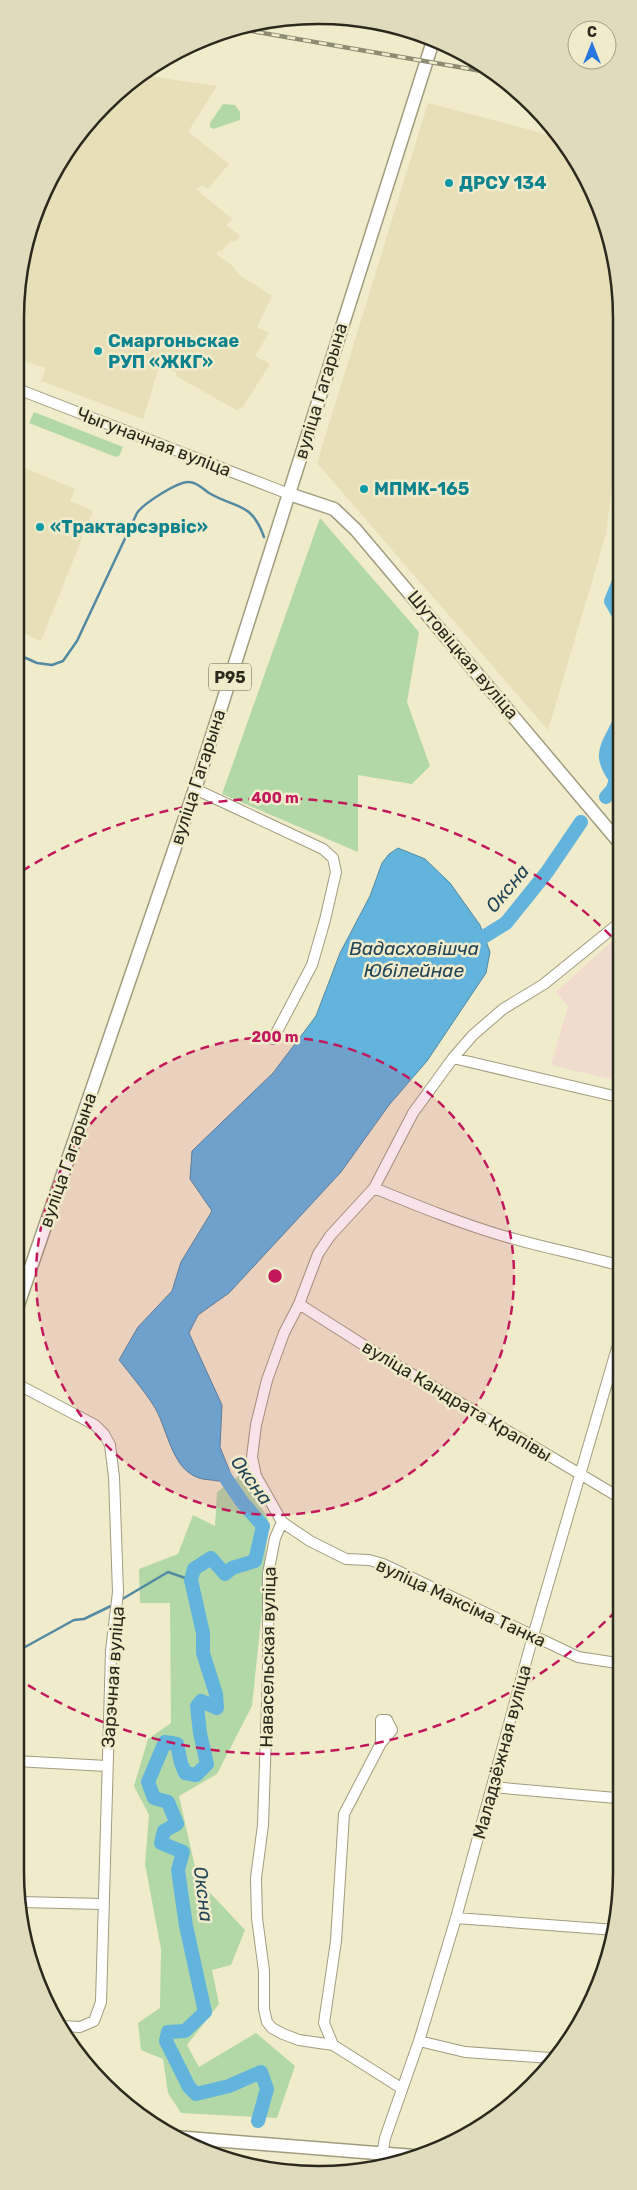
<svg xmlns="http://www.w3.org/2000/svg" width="637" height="2190" font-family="Rubik,sans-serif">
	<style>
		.built { fill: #e6dfb8 }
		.education { fill: #f1dbce }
		.green { fill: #b2d8a8 }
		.water { fill: #62b4dc; stroke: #528aa3 }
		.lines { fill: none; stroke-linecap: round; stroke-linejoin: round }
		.stream { stroke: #528aa3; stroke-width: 2.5 }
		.river { stroke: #62b4dc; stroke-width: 14 }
		.minor-casing { stroke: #a19c7e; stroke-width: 12 }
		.major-casing { stroke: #a19c7e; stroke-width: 15 }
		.minor { stroke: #fff; stroke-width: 10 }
		.major { stroke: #fff; stroke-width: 12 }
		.rail-casing { stroke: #8e8b75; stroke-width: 4.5 }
		.rail { stroke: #f0ebcb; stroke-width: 2.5; stroke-dasharray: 8; stroke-linecap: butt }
		.ring { fill: none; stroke: #c2185b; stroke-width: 2.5; stroke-dasharray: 9 6 }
		.culture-dot { fill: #0f9aa8; stroke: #f0ebcb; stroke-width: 2 }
		.labels { text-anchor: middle; stroke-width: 5; stroke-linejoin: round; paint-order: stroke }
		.shield { fill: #f0ebcb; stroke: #666351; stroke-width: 1 }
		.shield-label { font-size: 16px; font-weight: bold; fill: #2b291d }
		.culture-label { font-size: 18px; font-weight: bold; fill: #0d838f; stroke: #f0ebcb; text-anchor: start }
		.street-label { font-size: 18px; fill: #2b291d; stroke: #f0ebcb }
		.water-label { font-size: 19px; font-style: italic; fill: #214557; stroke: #f0ebcb }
		.rim { fill: none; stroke: #2b291d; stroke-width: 2.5 }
		.centre { fill: #c2185b; stroke: #f0ebcb; stroke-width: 2.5 }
		.ring-label { font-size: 15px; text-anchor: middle; font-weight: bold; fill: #c2185b; stroke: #f0ebcb; stroke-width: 5; stroke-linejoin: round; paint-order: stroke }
	</style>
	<rect width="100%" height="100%" fill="#f0ebcb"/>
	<!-- built -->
	<path class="built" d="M141,75L217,86L188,132L229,164L208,189L202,185L196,189L232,219L226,225L240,236L235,242L231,240L221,252L219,250L216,254L234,267L239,275L272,296L257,327L269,333L255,356L270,364L242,408L240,407L238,411L176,376L177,373L160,363L143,419L41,381L46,368L20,360L21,260L66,150Z
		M428,103L557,137L591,185L619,279V429L606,534L548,730L317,463Z
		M20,466L75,489L70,501L93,511L41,641L19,631Z"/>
	<!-- education -->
	<path class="education" d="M618,936V1081L551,1065L568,1006L556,992Z"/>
	<!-- green -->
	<path class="green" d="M223,104L235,105L240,112V120L213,129L210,127V123Z
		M34,412L123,447L119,456L116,457L29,423Z
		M320,518L419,632L407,702L430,766L412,784L358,775V852L222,794Z
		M240,1475L268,1518L262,1610L252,1706L217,1774L179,1796L198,1880L245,1930L231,1965L212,1970L219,2004L187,2045L199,2067L256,2033L295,2066L277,2118L181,2113L168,2093L163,2059L141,2050L138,2023L160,2008L161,1949L145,1864L149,1815L134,1786L148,1739L171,1723L170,1603H140L139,1569L178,1554L193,1515L215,1526L217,1492Z"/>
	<!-- water -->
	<path class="water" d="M398,848L425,859L450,883L480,925L490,952L486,973L427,1061L389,1105L341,1172L229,1293L198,1315L189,1333L222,1405L220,1447L230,1472L229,1478C224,1482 217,1481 211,1480C170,1479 170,1429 152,1403C142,1388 130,1374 119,1360L138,1327L172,1291L181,1262L212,1211L190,1179L192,1151L273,1073L316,1016L340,953L370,896L382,863L389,854Z"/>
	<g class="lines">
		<!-- stream -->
		<path class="stream" d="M19,655L37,663L52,665L63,661L77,641L137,513C143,504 178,481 189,482C197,482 203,489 209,493C236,509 251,501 264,537
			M119,1601L168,1572L191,1580
			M16,1652L74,1620L84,1619L113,1605"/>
		<!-- river -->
		<path class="river" d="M619,615L611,601L619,581
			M606,797L613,789L616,779C598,754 607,749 619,723
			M469,946L506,923L547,872L581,822
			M217,1465L242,1502L263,1526L255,1561L232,1568L225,1574L211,1558L194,1569L191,1580L203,1633V1653L216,1694L217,1708L201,1701L197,1706L200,1733L207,1764L196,1775L185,1773L181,1763L177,1744L165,1742L148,1782L154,1798L168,1802L177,1824L164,1831L161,1843L183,1852L178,1870L186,1926L205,2012L185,2031L168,2032L166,2041L189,2087L196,2094L229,2086L261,2072L267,2089L258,2121"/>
		<defs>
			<path id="minor" d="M20,390L289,494
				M195,789L323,849L333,858L336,872L325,920L312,965L273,1039
				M453,1058L473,1035L503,1009L544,984L618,924
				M374,1188C418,1206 462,1224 507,1237C543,1247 581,1255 618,1265
				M299,1304L373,1351L617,1496
				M17,1384L95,1425L104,1434L110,1445L114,1477L118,1592L111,1651L101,2002L94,2021L80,2027L62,2026
				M282,1522L275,1538L268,1574V1672L263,1825L256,1878L257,1918L264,1971V2009L267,2022L272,2028L283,2034L299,2040L333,2045
				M617,1663L578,1657L383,1564L369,1560L346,1559L310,1541L282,1522L256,1476L252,1457L256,1425L267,1380L284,1333L299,1304L318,1254L330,1236L374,1188L413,1113L453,1058L618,1097
				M381,1743L392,1730L387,1720H381V1743L344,1814L336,1941L324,2023L333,2045L401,2088
				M15,1761L107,1766
				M492,1787L616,1798
				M21,1902L102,1904
				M456,1918L616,1930
				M419,2041L465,2052L551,2058
				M380,2166L385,2138L419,2041L456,1918L533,1636L617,1348"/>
			<path id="major" d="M289,494L334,509L356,530L618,841
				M17,1308L195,789L433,41
				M175,2137L414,2156"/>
		</defs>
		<!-- minor casing -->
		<use href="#minor" class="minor-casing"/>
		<!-- major casing -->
		<use href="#major" class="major-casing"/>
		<!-- minor -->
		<use href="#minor" class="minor"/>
		<!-- major -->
		<use href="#major" class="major"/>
		<defs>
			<path id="rail" d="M240,29L493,73"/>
		</defs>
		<!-- rail casing -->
		<use href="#rail" class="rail-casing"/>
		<!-- rail -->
		<use href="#rail" class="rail"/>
	</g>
	<!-- distance rings -->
	<circle cx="275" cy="1276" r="239" fill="#c2185b" fill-opacity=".12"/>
	<g class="ring">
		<circle cx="275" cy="1276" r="239"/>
		<path d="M616 1611A478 478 0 0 1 18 1679M22 871A478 478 0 0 1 616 941"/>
	</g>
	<!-- markers -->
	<g class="culture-dot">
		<circle cx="449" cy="183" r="5"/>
		<circle cx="98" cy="351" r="5"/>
		<circle cx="364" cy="489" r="5"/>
		<circle cx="40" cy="527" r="5"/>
	</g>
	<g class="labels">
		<!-- shield labels -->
		<rect class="shield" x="209" y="663.5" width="42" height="27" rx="4"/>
		<g class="shield-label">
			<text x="230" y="683">Р95</text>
		</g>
		<!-- culture labels -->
		<g class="culture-label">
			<text x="459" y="189">ДРСУ 134</text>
			<text x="108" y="347">Смаргоньскае<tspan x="108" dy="21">РУП «ЖКГ»</tspan></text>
			<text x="374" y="495">МПМК-165</text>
			<text x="50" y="533">«Трактарсэрвіс»</text>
		</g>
		<!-- street labels -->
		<g class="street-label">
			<text transform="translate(321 391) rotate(-73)" y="6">вуліца Гагарына</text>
			<text transform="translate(154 442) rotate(21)" y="6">Чыгуначная вуліца</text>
			<text transform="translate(463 655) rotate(50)" y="6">Шутовіцкая вуліца</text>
			<text transform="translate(198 777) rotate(-72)" y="6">вуліца Гагарына</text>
			<text transform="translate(68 1160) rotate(-71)" y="6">вуліца Гагарына</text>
			<text transform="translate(457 1401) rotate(31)" y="6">вуліца Кандрата Крапівы</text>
			<text transform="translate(461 1603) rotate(25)" y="6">вуліца Максіма Танка</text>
			<text transform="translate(268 1657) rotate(-89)" y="6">Навасельская вуліца</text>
			<text transform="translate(113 1677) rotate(-86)" y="6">Зарэчная вуліца</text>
			<text transform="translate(502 1752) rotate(-75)" y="6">Маладзёжная вуліца</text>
		</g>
		<!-- water labels -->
		<g class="water-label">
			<text transform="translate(507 888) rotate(-50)" y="7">Оксна</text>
			<text x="414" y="955">Вадасховішча<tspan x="414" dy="22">Юбілейнае</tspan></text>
			<text transform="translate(252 1480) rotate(54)" y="7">Оксна</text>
			<text transform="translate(204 1894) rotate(83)" y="7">Оксна</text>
		</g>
	</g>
	<!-- crop -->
	<path d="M0 0H637V2190H0ZM318 24H319A294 294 0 0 1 613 318V1872A294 294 0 0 1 319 2166H318A294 294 0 0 1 24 1872V318A294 294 0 0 1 318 24Z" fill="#e0dbbd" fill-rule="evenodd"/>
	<path class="rim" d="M318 24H319A294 294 0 0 1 613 318V1872A294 294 0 0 1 319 2166H318A294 294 0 0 1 24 1872V318A294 294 0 0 1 318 24Z"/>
	<circle cx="275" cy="1276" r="8" class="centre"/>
	<g class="ring-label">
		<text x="275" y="803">400 m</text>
		<text x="275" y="1042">200 m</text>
	</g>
	<!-- north arrow -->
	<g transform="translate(592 45)"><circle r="24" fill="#f0ebcb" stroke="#a19d85"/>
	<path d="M0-4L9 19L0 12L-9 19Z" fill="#2876e2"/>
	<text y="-8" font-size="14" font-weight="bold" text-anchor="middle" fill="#2b291d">С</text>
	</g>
</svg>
